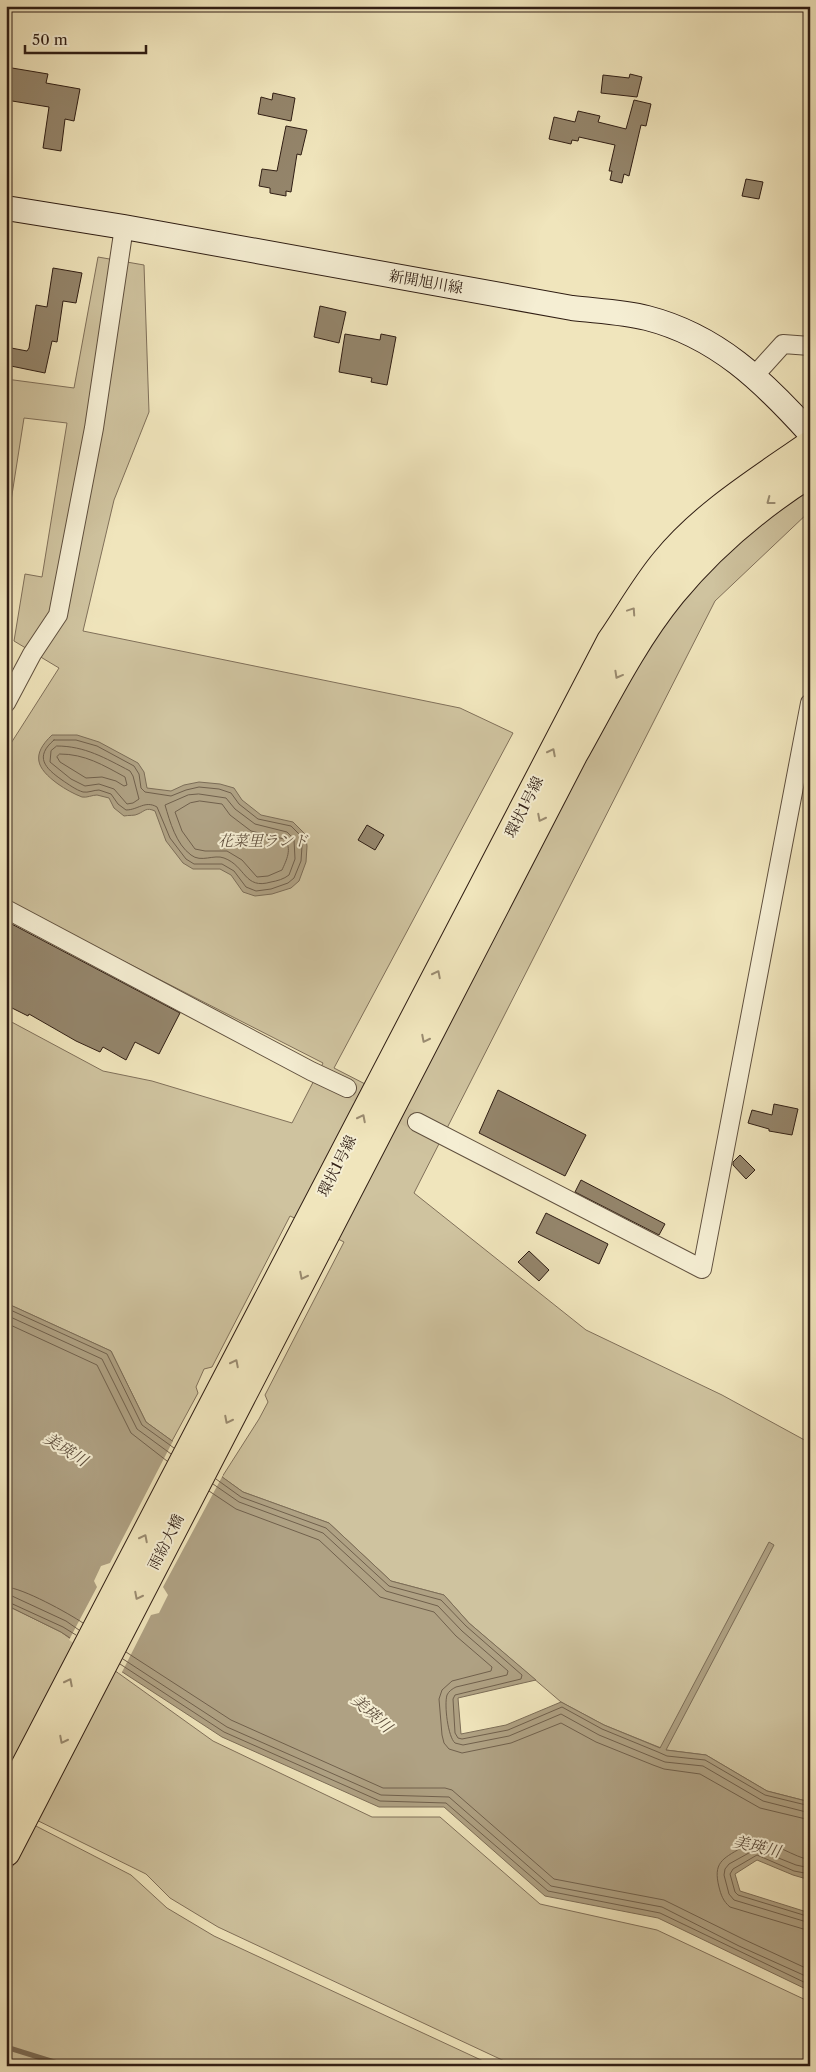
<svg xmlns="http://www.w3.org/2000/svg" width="816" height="2072" font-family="'Libre Caslon Text','Noto Serif JP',serif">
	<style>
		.green { fill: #cfc39f; stroke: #80705a }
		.water { fill: #afa183; stroke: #7c6d57 }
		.pier { fill: #f0e5bc }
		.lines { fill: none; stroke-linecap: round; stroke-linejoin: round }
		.shore { stroke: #70604c; stroke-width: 1 }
		.stream { stroke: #7c6d57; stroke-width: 5 }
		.building { fill: #94856b; stroke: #301e14 }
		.street-tunnel { stroke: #cabd9a; stroke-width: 18; stroke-dasharray: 18 9; stroke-linecap: butt }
		.street-casing { stroke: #60503e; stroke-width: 20 }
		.secondary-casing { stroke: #301e14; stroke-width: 26 }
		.primary-casing { stroke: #301e14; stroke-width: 30 }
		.street { stroke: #f5eed3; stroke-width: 18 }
		.secondary { stroke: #f5eed3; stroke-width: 24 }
		.primary { stroke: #f0e5bc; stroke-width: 28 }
		.oneway { stroke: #9a8b70 }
		.labels { text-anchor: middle; stroke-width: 4; stroke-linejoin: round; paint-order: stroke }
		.street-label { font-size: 15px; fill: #301e14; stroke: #f5eed3 }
		.park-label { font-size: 15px; font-style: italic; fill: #60503e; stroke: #f5eed3 }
		.water-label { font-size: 16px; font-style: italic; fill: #5c4c3b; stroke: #f5eed3 }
	</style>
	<rect width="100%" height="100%" fill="#f0e5bc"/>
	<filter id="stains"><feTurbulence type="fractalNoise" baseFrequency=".004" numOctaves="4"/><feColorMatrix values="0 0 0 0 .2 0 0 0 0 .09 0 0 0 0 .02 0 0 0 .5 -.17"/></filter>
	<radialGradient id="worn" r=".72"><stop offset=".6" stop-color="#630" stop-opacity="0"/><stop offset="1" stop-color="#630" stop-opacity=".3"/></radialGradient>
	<!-- green -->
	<path class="green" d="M98,257L144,265L149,412L114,500L83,631L460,708L513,733L334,1068L369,1086L299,1220L290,1216L212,1367L204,1369L196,1387L198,1393L172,1441L146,1422L111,1351L6,1303V1019L103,1071L152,1081L292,1123L323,1063L6,901V751L59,668L14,641L25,574L42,577L67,423L24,418L6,533V379L74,388Z
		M801,491L810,506V511L715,601L414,1193L586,1330L722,1395L810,1443V1802L767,1791L706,1755L666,1750L604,1725L561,1702L469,1623L444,1595L391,1581L329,1523L243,1492L222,1477L259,1419L268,1402L265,1395L344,1242L334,1237L635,662L716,558Z
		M6,1605L61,1632L213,1741L372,1817H440L540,1904L657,1930L810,2002V2066H515L218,1927L170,1898L146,1874L6,1805Z
		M34,1825L131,1875L167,1908L214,1936L494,2066H6V1879Z"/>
	<!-- water -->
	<path class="water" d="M52,735H77L99,742L138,763L144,772L147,788L171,791L184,785L199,782L220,784L234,788L242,800L261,815L293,822L305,834L307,846L306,862L299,881L291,888L272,894L255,896L243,892L231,875L220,869H193L183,863L166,841L155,811C146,807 145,811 138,814C135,816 128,815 124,816L114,808L109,798C105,797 101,796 97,795C92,795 87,798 82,797C74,794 65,789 58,784C36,768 31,755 52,735Z
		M6,1303L111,1351L146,1422L243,1492L329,1523L391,1581L444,1595L469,1623L536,1680L458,1698L461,1734L506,1725L561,1702L604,1725L660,1748L769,1542L774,1545L666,1750L706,1755L767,1791L810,1802V1880L793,1875L757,1860L735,1874L740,1891L810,1913V1991L658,1918L545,1896L444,1807H379L222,1737L61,1632L6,1605Z"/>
	<!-- pier -->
	<path class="pier" d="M174,1439L223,1475L163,1587L168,1595L159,1613L151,1615L121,1674L69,1640L97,1587L94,1581L101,1566L110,1563Z"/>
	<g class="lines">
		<!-- shore -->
		<path class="shore" d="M54,740H76L97,746L134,766L139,774L141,788L145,792L171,796L186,790L199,787L219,789L231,793L239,804L258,819L291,826L301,836L302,846L301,861L294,878L288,883L271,889L256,891L246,887L234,871L222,864H194L186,859L170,838L157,807C145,800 138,810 126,810L118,804L111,794C107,793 103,791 99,790C94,790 88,793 83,792C76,790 68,784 62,780C45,768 34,757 54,740Z
			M57,746C85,746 105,758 130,771L133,776L139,799L133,803L127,804L114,789L99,784L85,786L71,779L50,762L51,751Z
			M60,754C85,754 103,765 125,777L127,785L124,786L116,781L102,777L86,778L60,762L57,757Z
			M199,794L226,798L235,809L255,824L287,832L294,839L295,859L289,875C284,879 277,881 271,882C244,890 246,866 224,858C214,854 201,863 191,855C176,844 170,822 165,805L188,795Z
			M200,801L222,804L230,815L251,831L284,839C293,848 286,861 282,870L268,876L257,877L242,860L227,851H205L195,849L182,831L175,812L190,803Z
			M6,1308L107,1354L142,1425L174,1448
			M6,1315L102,1359L137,1429L171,1454
			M6,1323L97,1365L131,1433L167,1461
			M216,1479L241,1497L326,1528L389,1586L441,1600L466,1626L522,1675L521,1679L455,1695L453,1699L455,1733L458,1738L462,1739L508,1730L562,1707L602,1729L658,1752L667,1756L705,1760L765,1795L810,1806
			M213,1484L239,1502L323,1533L386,1591L438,1606L462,1631L508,1671L507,1675L456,1687C452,1689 449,1691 447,1695C444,1705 448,1737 455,1743L463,1745L509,1736L561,1714L599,1735L655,1758L665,1762L703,1766L763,1801L810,1813
			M209,1491L236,1509L319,1540L380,1597L434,1612L456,1636L492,1667L491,1671L452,1681L442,1690L439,1699L442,1735L444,1743L449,1749L462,1753L511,1743L561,1723L596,1742L653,1765L664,1769L700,1774L760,1808L810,1820
			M6,1587C23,1588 68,1613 83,1623
			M6,1595L12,1596L66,1621L79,1630
			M6,1601L63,1627L76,1635
			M126,1652L231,1720L383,1788H445L452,1790L554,1879L664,1900L743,1939L810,1970
			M123,1659L227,1727L381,1795L449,1797L551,1886L662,1907L739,1946L810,1978
			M120,1664L224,1732L380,1801L446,1803L548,1891L660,1913L810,1985
			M810,1860C794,1857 773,1842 759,1841C752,1841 746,1845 741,1848C722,1859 713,1863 719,1887C721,1895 723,1901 730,1907L810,1931
			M810,1868L796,1865L756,1849L729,1864L725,1869L724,1875L729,1894L734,1900L810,1923
			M810,1874L794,1871L757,1855L733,1869L730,1874L735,1892L738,1895L810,1917"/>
		<!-- stream -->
		<path class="stream" d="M6,2047L67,2066"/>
	</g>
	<!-- building -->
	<path class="building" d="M6,67L48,74L46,83L80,89L74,121L65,119L61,151L43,148L49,107L6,100Z
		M630,74L642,77L637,97L601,93L603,75L629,78Z
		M273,93L295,98L291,121L258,114L261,97L272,100Z
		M634,100L651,104L646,126L641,125L629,176L624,174L622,183L610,180L612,171H609L615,145L579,137L578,141L572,140L571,144L549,139L554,117L575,122L578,111L600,116L598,122L626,129Z
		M286,126L307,130L301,155L297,154L291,192L286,191V196L270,193V188L259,186L262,169L277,171Z
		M746,179L763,182L759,199L742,196Z
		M53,268L82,273L76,303L63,301L57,342L52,341L45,373L6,365V347L27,351L29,348L36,305L47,307Z
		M320,306L346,312L339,343L314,337Z
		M345,334L380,340L381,334L396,337L387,385L371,382L372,378L339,372Z
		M367,825L384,835L375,850L358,840Z
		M6,921L180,1013L159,1054L135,1042L126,1060L103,1047L100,1052L76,1041L29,1014L28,1016L10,1007L11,1005L6,1003Z
		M498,1090L586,1135L565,1176L479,1133Z
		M774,1104L798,1109L792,1135L769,1131V1129L748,1123L752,1110L772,1115Z
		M740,1155L755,1170L746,1179L733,1165V1162Z
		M581,1180L665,1224L659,1235L575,1192Z
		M546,1213L608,1244L599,1264L536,1233Z
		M529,1251L549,1270L539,1281L518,1262Z"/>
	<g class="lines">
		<!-- street-tunnel -->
		<path class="street-tunnel" d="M347,1088L417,1122"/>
		<defs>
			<path id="street" d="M755,375L783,344L810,346
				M6,703L32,654L58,615L94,428L124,227
				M6,909L311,1071L347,1088
				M417,1122L702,1269L810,703"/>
			<path id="secondary" d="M6,208L124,227L572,308C597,311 623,312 647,318C717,336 763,381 810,433"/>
			<path id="primary" d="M6,1803L611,641C629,615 645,586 665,562C704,514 760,480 810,445
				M6,1852L573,755C604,700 632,642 672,593C711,546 758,506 810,473"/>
		</defs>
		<!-- street casing -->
		<use href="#street" class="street-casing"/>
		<!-- secondary casing -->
		<use href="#secondary" class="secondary-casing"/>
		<!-- primary casing -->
		<use href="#primary" class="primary-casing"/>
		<!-- street -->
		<use href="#street" class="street"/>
		<!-- secondary -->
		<use href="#secondary" class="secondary"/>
		<!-- primary -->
		<use href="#primary" class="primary"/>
	</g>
	<!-- one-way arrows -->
	<defs><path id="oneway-chevron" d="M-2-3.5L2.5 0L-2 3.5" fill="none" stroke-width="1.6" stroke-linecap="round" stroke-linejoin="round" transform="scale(1.25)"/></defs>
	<g class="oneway">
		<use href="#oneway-chevron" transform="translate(770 501) rotate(143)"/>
		<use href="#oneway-chevron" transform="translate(632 611) rotate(-56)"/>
		<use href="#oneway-chevron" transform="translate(618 675) rotate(119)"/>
		<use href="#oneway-chevron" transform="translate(552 752) rotate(-63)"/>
		<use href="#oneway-chevron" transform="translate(541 818) rotate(117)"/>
		<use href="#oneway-chevron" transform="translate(437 974) rotate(-63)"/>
		<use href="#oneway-chevron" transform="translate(425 1039) rotate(117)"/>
		<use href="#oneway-chevron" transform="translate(362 1118) rotate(-63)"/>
		<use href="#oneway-chevron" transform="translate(303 1276) rotate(117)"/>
		<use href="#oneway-chevron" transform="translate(235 1363) rotate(-63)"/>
		<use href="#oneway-chevron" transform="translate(228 1420) rotate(117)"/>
		<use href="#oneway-chevron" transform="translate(144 1538) rotate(-63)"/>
		<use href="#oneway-chevron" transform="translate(138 1596) rotate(117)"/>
		<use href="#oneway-chevron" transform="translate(69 1682) rotate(-63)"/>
		<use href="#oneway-chevron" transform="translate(63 1740) rotate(117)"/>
	</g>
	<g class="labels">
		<!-- street labels -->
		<g class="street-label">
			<text transform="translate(426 282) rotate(10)" y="5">新開旭川線</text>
			<text transform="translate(524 807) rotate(-63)" y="5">環状1号線</text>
			<text transform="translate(337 1166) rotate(-63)" y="5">環状1号線</text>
			<text transform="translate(166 1542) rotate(-63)" y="5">雨紛大橋</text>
		</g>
		<!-- park labels -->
		<g class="park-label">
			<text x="263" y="846">花菜里ランド</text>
		</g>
		<!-- water labels -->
		<g class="water-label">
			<text transform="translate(66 1449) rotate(32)" y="6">美瑛川</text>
			<text transform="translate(372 1713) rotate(42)" y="6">美瑛川</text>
			<text transform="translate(757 1846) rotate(13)" y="6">美瑛川</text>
		</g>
	</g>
	<!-- margin -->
	<rect width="816" height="2072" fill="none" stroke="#f0e5bc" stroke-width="25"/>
	<rect x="8" y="8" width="801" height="2057" fill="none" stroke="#301e14" stroke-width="2.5"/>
	<rect x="12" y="12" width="791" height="2047" fill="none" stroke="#301e14"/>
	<!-- scale -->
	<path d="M25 45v8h121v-8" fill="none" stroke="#301e14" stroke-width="2.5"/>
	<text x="32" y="45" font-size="15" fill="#301e14" stroke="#f5eed3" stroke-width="4" paint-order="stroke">50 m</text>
	<rect width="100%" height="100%" filter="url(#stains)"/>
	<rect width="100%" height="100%" fill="url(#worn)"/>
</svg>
